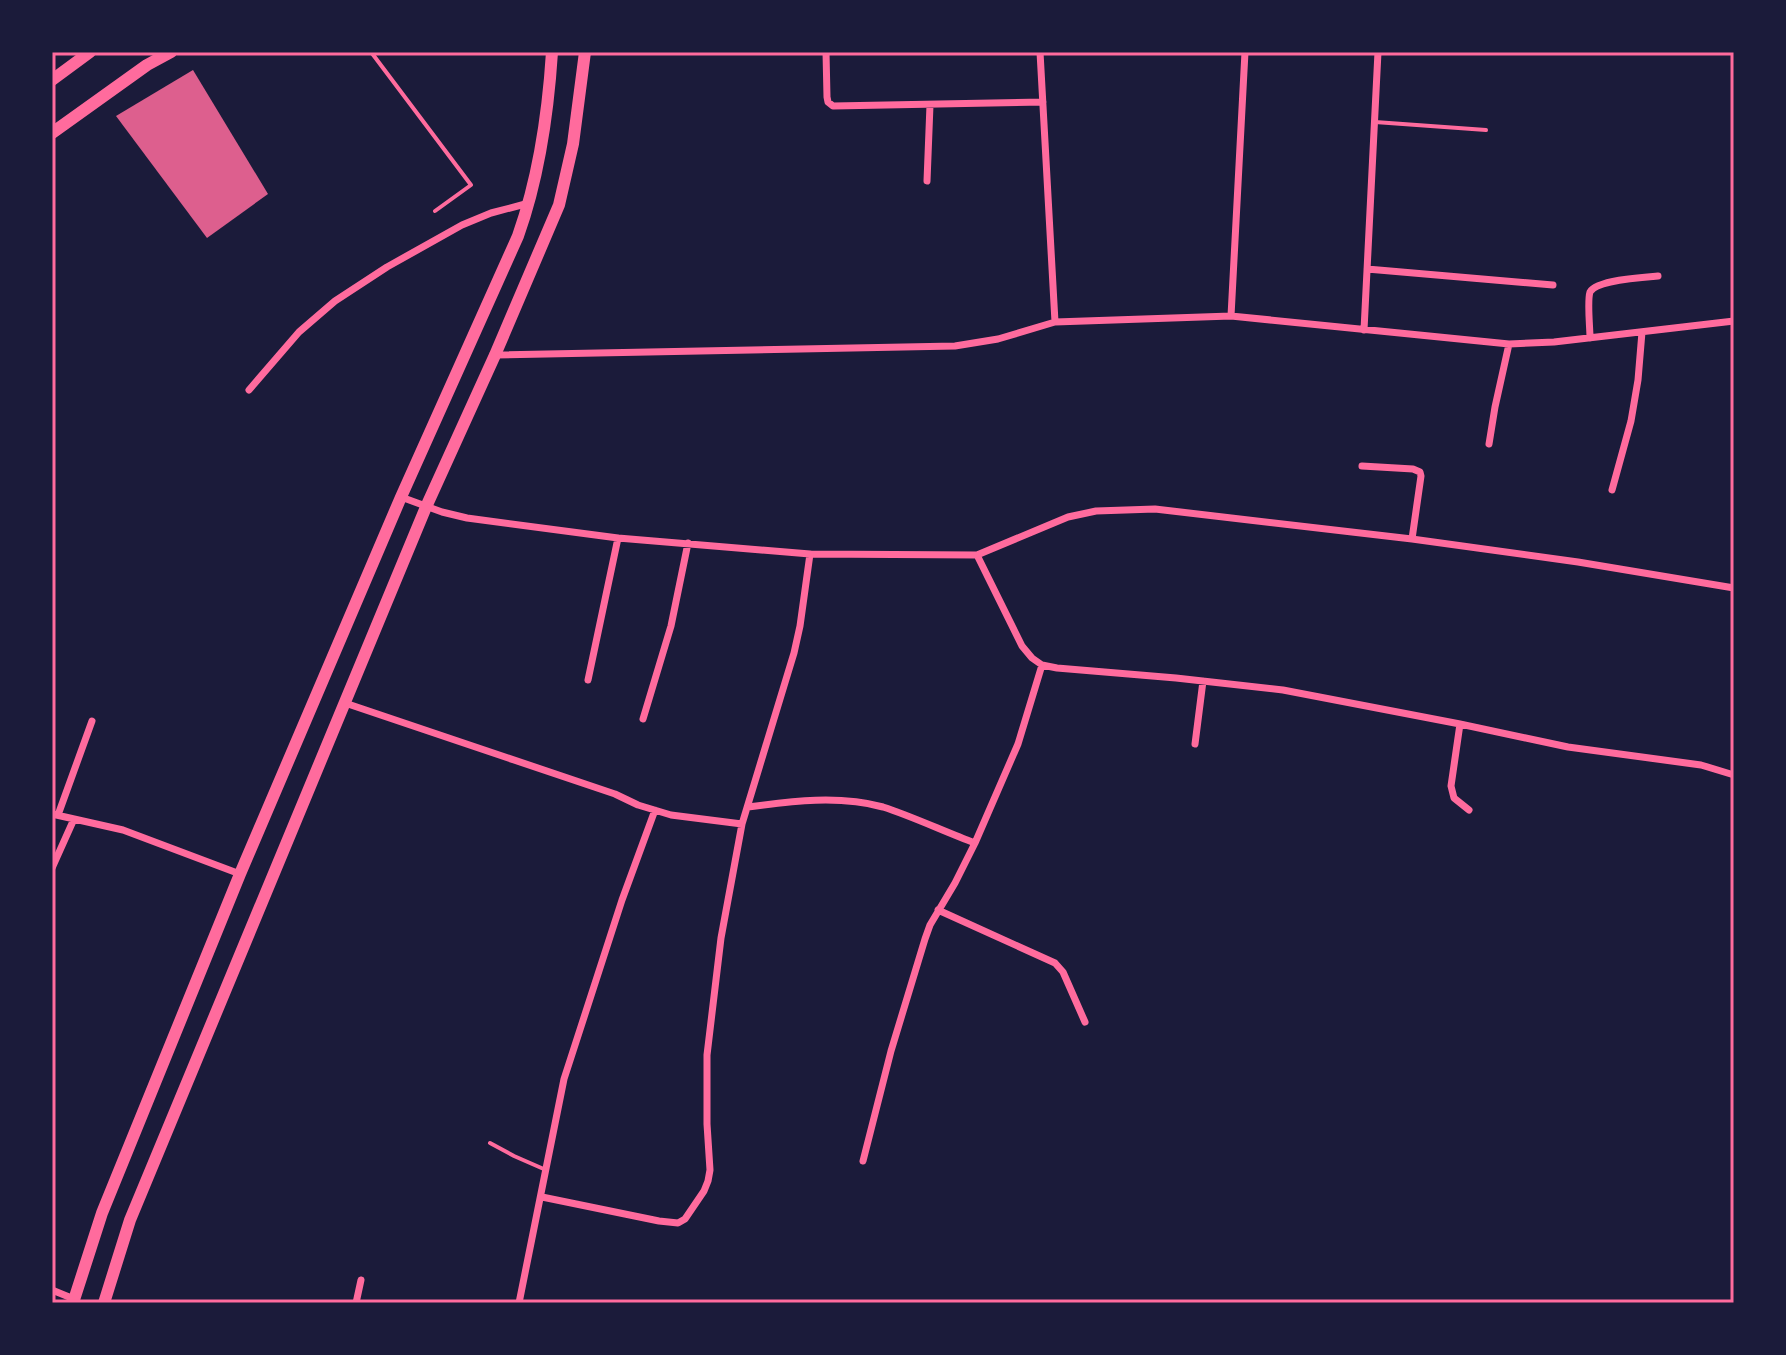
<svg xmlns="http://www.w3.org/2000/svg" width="1786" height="1355" font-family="'Open Sans',sans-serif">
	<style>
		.building { fill: #dd5f8e }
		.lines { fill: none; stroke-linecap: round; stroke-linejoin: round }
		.service { stroke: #ff6b9d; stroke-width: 4 }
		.minor { stroke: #ff6b9d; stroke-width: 7 }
		.primary { stroke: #ff6b9d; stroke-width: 12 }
		.neatline { fill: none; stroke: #ff6b9d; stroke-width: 3 }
	</style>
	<rect width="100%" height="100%" fill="#1b1b3a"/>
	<!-- building -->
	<path class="building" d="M193,70L268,194L207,238L116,116Z"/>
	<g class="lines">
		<!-- service -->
		<path class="service" d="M371,52L471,185L435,211
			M1375,122L1486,130
			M490,1143L514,1156L546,1170"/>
		<!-- minor -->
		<path class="minor" d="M826,52L827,97L828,102L833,106L1043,102
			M1040,52L1055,322
			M927,181L930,105
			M1367,269L1553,285
			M1231,316L1245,52
			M1364,330L1378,52
			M1590,338C1590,327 1587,301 1590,292C1596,280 1645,277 1658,276
			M495,355L955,346L998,339L1055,322L1231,316L1509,344L1554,342L1734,321
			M249,390L299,332L335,301L387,267L462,225L491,213L529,203
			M1489,444L1495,407L1509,344
			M1362,466L1413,469L1420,472L1421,476L1412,539
			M1612,490L1631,421L1638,380L1642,332
			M401,497L442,512L467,518L618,538L810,554L977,555L1068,517L1096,511L1155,509L1412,539L1578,562L1734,588
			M977,555L1022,646L1032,658L1042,665L1057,668L1176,678L1283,690L1460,724L1568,747L1701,765L1734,775
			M588,680L618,538
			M345,703L615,794L638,805L671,815L742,824
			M643,719L671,626L688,543
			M1460,724L1451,786L1454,798L1469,810
			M1195,744L1203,681
			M748,807C792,801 839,795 883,807C914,817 945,832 975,843
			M52,814L123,830L240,874
			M58,815L92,721
			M52,868L74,819
			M938,910L1055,963L1063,972L1085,1022
			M863,1161L891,1051L925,939L930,925L955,883L975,843L1018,744L1042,665
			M542,1197L659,1221L678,1223L685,1219L704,1191L708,1181L710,1170L707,1124V1055L721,938L742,824L794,653L800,626L810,554
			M52,1290L74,1299
			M356,1303L361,1280
			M519,1303L564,1079L622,900L655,810"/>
		<!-- primary -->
		<path class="primary" d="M52,80L90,52
			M52,133L147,65L171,52
			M73,1303L102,1213L240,874L401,497L518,236C539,177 548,115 552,52
			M104,1303L130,1220L426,507L495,355L559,205L573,144L585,52"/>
	</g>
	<!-- border -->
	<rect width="1786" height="1355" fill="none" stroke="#1b1b3a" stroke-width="108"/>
	<rect x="54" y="54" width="1678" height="1247" class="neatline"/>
</svg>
